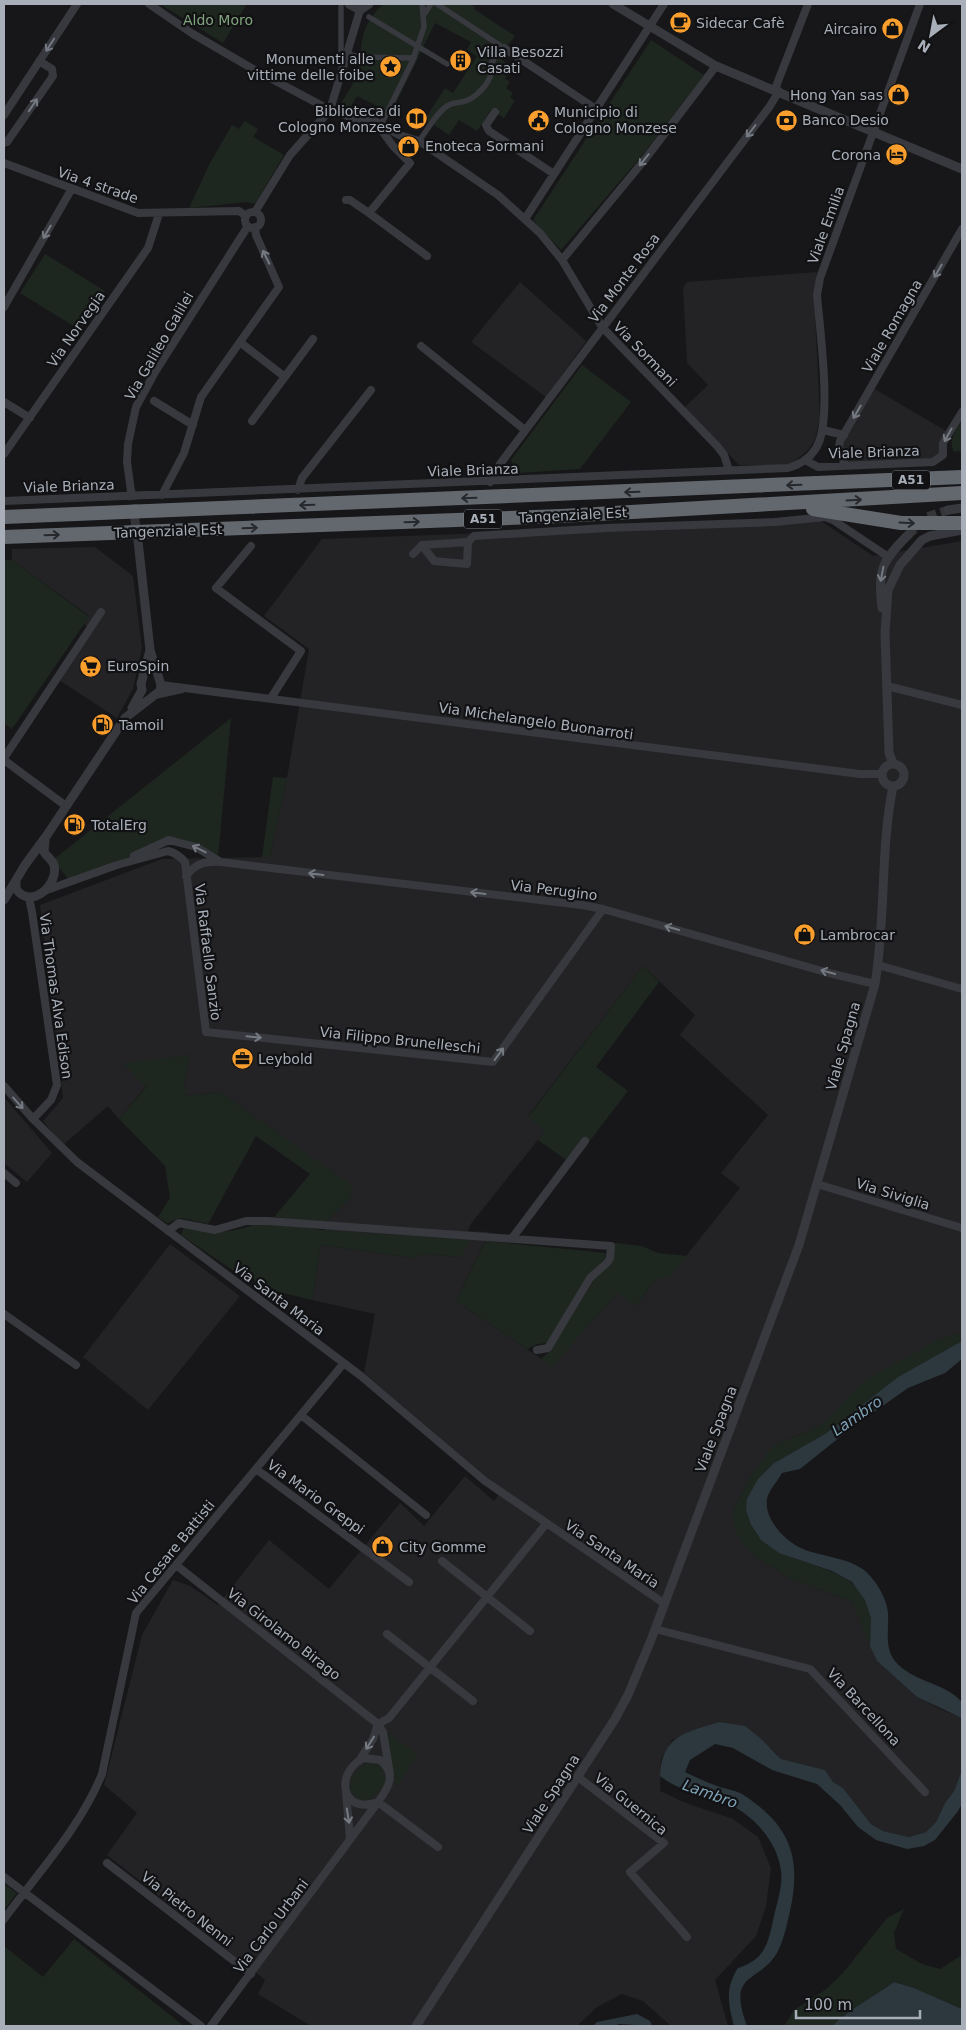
<svg xmlns="http://www.w3.org/2000/svg" width="966" height="2030" font-family="'DejaVu Sans',sans-serif">
	<style>
		.built { fill: #232326; fill-rule: evenodd }
		.green { fill: #1e271f }
		.water { fill: #2c383e }
		.lines { fill: none; stroke-linecap: round; stroke-linejoin: round }
		.tertiary-tunnel { stroke: #343539; stroke-width: 9; stroke-dasharray: 9 4.5; stroke-linecap: butt }
		.pedestrian { stroke: #37393e; stroke-width: 5.5 }
		.minor { stroke: #37393e; stroke-width: 8 }
		.tertiary { stroke: #37393e; stroke-width: 9 }
		.motorway { stroke: #63686f; stroke-width: 14 }
		.oneway { stroke: #757a82 }
		.oneway2 { stroke: #26282b }
		.labels { text-anchor: middle; stroke-width: 4.5; stroke-linejoin: round; paint-order: stroke }
		.shield { fill: #121214; stroke: #7b8088; stroke-width: 1 }
		.shield-label { font-size: 12px; font-weight: bold; fill: #a8afb9 }
		.park-label { font-size: 14px; fill: #80a57e; stroke: #121214 }
		.poi-label { font-size: 14px; fill: #a8afb9; stroke: #121214; text-anchor: start }
		.street-label { font-size: 14px; fill: #a8afb9; stroke: #121214 }
		.water-label { font-size: 15px; font-style: italic; fill: #7ea2b6; stroke: #121214 }
	</style>
	<rect width="100%" height="100%" fill="#171719"/>
	<!-- built -->
	<path class="built" d="M817,272L814,292L820,418L815,440L808,450L794,462L784,465H739L684,408L708,385L687,363L683,288L687,282Z
		M520,282L586,341L546,397L471,342Z
		M873,388L946,431L939,443V455L933,460L847,463L842,448L843,442Z
		M821,521L873,556L962,541V1332L937,1340L820,1426L775,1445L750,1477L733,1512L755,1556L791,1579L852,1601L877,1661L917,1697L942,1710L962,1717V1770L954,1791L945,1803L936,1822L926,1832L909,1837L883,1831L871,1824L843,1788L833,1782L825,1770L781,1759L772,1749L719,1722L672,1740L661,1759L660,1791L686,1803L733,1819L758,1837L771,1868L766,1906L756,1936L715,1980L728,2026H671L643,2001L622,1994L597,2007L577,2026H311L258,1994L265,1980L107,1855L137,1813L104,1785L142,1635L173,1580L190,1586L218,1605L269,1540L329,1589L400,1503L424,1526L465,1476L494,1501L502,1490L364,1373L375,1314L312,1300L321,1245L414,1258L422,1254L461,1257L469,1240L325,1231L326,1222L350,1198L352,1186L220,1092L186,1096L184,1086L190,1055L124,1064L146,1086L119,1119L108,1106L63,1145L43,1121L63,1098L40,905L162,859L270,857L287,778L309,649L264,616L322,539ZM643,966L695,1015L680,1035L768,1115L721,1173L740,1188L671,1275L656,1279L636,1306L618,1292L552,1366L456,1301L489,1232L468,1231L470,1225L545,1131L528,1116Z
		M95,547L133,576L142,648L133,689L117,718L59,680L93,630L84,624L89,616L12,560V549Z
		M4,1097L52,1153L27,1182L4,1163Z
		M170,1244L240,1296L148,1410L83,1357Z"/>
	<!-- green -->
	<path class="green" d="M160,4H247L223,43Z
		M383,4H470L475,7L474,9L515,36L498,57L512,67L505,79L510,82L506,88L513,93L510,97L515,101L504,118L491,110L477,131L459,120L449,135L425,119L445,88L453,93L477,56L467,50L471,42L435,23L391,113L357,96L349,109L339,106C345,97 353,86 356,75C364,44 357,29 383,4Z
		M651,40L704,75L644,153L561,250L533,220Z
		M245,121L258,129L253,137L284,155L255,204L247,202L189,208L210,163L232,125L239,129Z
		M45,254L105,291L80,330L20,293Z
		M582,365L631,402L580,469L517,473L511,460Z
		M962,421V451L954,452C948,440 955,432 962,421Z
		M4,560H12L89,617L12,729L4,723Z
		M231,718L218,858L176,841L69,880L53,860Z
		M273,777L287,778L270,857H262Z
		M643,966L659,982L596,1067L628,1091L572,1164L538,1140L545,1131L528,1117Z
		M190,1055L184,1086L186,1096L220,1092L353,1186L350,1198L326,1222L274,1217L310,1174L256,1136L208,1224L181,1218L167,1223L158,1217L170,1198L165,1166L119,1119L146,1087L123,1063Z
		M253,1225H287L322,1230L470,1240L461,1257L422,1254L414,1258L321,1245L312,1300L258,1287L253,1277H243L181,1235L184,1227C209,1234 228,1234 253,1225Z
		M485,1241L606,1253L605,1259L586,1277L547,1343L538,1344L527,1349L456,1301Z
		M615,1243L642,1246L658,1253L687,1256L671,1276L656,1279L636,1306L617,1293L552,1367L541,1359L550,1351L594,1280L611,1265Z
		M962,1332V1341L898,1377L825,1434L774,1463L746,1510C749,1521 753,1532 762,1540C794,1571 866,1562 871,1619C872,1628 870,1637 870,1646L852,1601L791,1579L755,1556L744,1547L738,1536L733,1523V1512L750,1477L766,1454L775,1445L820,1426L864,1381L937,1340Z
		M387,1732L418,1755L396,1787Z
		M370,1762L381,1767L386,1780C380,1795 363,1810 351,1791L350,1781L362,1765Z
		M4,1884L17,1893L4,1910Z
		M904,1909L894,1933L896,1949L922,1964L940,1969L962,1955V2009L914,1988L894,1982C873,1997 851,2008 832,2026H784L794,2010L825,1990L842,1974L887,1918Z
		M74,1939L184,2026H4V1946L43,1977Z"/>
	<!-- water -->
	<path class="water" d="M962,1341V1359L945,1373L908,1388L850,1429L800,1469L782,1473C778,1481 768,1491 767,1499C764,1520 786,1542 803,1549C823,1557 846,1557 864,1570C875,1579 887,1598 888,1613C889,1628 884,1648 895,1661C912,1682 944,1682 962,1702V1718L917,1697L877,1661L870,1646L871,1618L865,1600L852,1582L832,1571L779,1553L761,1540L751,1525L746,1510L747,1499L758,1479L774,1463L825,1434L898,1377Z
		M719,1722L745,1726L760,1738L781,1759L825,1770L833,1782L843,1788L871,1824L883,1831L909,1837L926,1832L936,1822L945,1803L954,1791L962,1770V1804L958,1811L935,1840L924,1846L907,1849L876,1840L858,1827L840,1805L817,1784L772,1770L733,1748L715,1744L690,1760L685,1772C695,1777 706,1782 717,1786C725,1789 735,1790 742,1794C790,1825 802,1857 790,1911C787,1924 784,1939 778,1951C760,1985 726,1969 747,2026H734C728,2004 725,1988 738,1968C766,1959 768,1943 774,1916C777,1903 783,1885 781,1871C778,1844 757,1819 733,1806C709,1794 681,1793 660,1776C662,1735 685,1733 719,1722Z
		M894,1982L914,1988L962,2009V2026H832C851,2008 873,1997 894,1982Z
		M637,2014L650,2021L652,2026L619,2024L615,2026H593L597,2022Z"/>
	<g class="lines">
		<!-- tertiary-tunnel -->
		<path class="tertiary-tunnel" d="M131,491L137,535
			M908,535L927,517L948,510"/>
		<!-- pedestrian -->
		<path class="pedestrian" d="M437,4L504,48
			M341,7V52L359,57L414,58
			M423,16L431,4
			M369,17L447,64
			M381,125L412,62L424,27L422,4
			M419,141C427,131 437,111 449,105C454,102 462,103 468,100C479,95 496,77 491,64L501,47"/>
		<!-- minor -->
		<path class="minor" d="M149,4L193,34L253,69L330,110L362,121H375L399,135L419,141L498,195L540,233L562,260L602,327L718,447L724,455L729,470
			M504,48L596,109
			M775,89L808,4
			M495,112L486,125L489,131L554,174
			M4,115L77,4
			M4,143L7,142L53,76L52,69L39,61
			M4,163L138,213L239,211L246,216
			M346,200H350L369,213L410,163L393,146L377,124
			M255,212L290,155L330,110L360,10
			M245 220a8 8 0 1 1 16 0a8 8 0 1 1-16 0Z
			M369,213L427,256
			M525,219L664,4
			M562,260L646,158L716,66
			M4,307L71,190
			M241,343L285,377
			M421,346L525,430
			M154,401L193,425
			M4,402L30,418
			M252,421L313,339
			M823,430L844,435
			M4,454L148,248L159,214
			M805,460L818,467L933,462L943,455V443L962,412
			M845,466L839,447L840,441L962,229
			M490,482L500,464L770,106L779,91
			M298,490L302,478L371,390
			M131,491L127,462L128,444L136,407L155,372L248,226
			M162,495L184,453L201,397L279,287L256,235L255,227
			M4,501L788,468C802,464 814,455 819,442C831,411 820,331 817,295L820,278L920,4
			M422,545L434,561L467,564L468,542
			M251,546L216,588L301,651L271,698
			M413,554L422,545L468,542L474,536L606,528L775,522L825,517L833,520L887,556
			M161,685L860,774H882
			M887,686L962,705
			M155,695L182,689
			M4,758L101,612
			M4,760L66,806
			M134,856L169,840L196,847L219,861
			M186,876C196,863 205,861 221,862L582,905L603,909L829,973L875,984
			M44,891L117,865L168,851C176,853 180,856 185,862L206,1032L493,1062L603,909
			M29,898L32,912L57,1085L51,1100L33,1119
			M878,965L962,989
			M4,1086L33,1119L77,1162L361,1376L485,1481L665,1604
			M4,1173L16,1183
			M817,1184L962,1228
			M168,1231L179,1223L215,1230L246,1221H268L611,1246L610,1258L607,1263L590,1278L548,1348L537,1350
			M513,1237L585,1141
			M4,1314L76,1365
			M301,1415L426,1515
			M256,1469L409,1582
			M442,1561L530,1631
			M176,1565L378,1724L383,1732L390,1774
			M655,1629L810,1669L925,1792
			M387,1634L473,1701
			M378,1724L389,1718L546,1524
			M364,1758L380,1760C397,1774 389,1787 378,1802C341,1816 334,1772 364,1758Z
			M359,1761L373,1739L378,1724
			M578,1777L664,1843L630,1872L687,1937
			M346,1793L350,1839
			M107,1863L251,1974
			M4,1877L201,2026
			M4,1919C38,1873 80,1828 102,1774L136,1613L344,1363
			M211,2026L378,1802L438,1847"/>
		<!-- tertiary -->
		<path class="tertiary" d="M349,4L360,10L369,4
			M613,4L716,66L962,169
			M948,510L962,508
			M882,608C877,570 882,561 908,535
			M132,708L142,690L141,684L150,650
			M893,763L889,753L885,633L888,590L900,565L922,540L930,536L962,530
			M882 775a11 11 0 1 1 22 0a11 11 0 1 1-22 0Z
			M16,880V889C31,910 59,885 54,865C52,859 47,857 44,852L45,840
			M4,900L25,865L47,835L125,718L160,691L161,685L150,650L138,541
			M416,2026L615,1719L628,1695L651,1640L799,1245L875,984C886,918 880,851 893,786"/>
		<!-- motorway -->
		<path class="motorway" d="M813,509L901,523H962
			M4,517L962,477
			M4,537L562,516L962,493"/>
	</g>
	<!-- one-way arrows -->
	<defs><path id="oneway-shaft" d="M-6 0H5M1.5-3L5.5 0L1.5 3" fill="none" stroke-width="1.6" stroke-linecap="round" stroke-linejoin="round" transform="scale(1.25)"/></defs>
	<g class="oneway">
		<use href="#oneway-shaft" transform="translate(50 45) rotate(123)"/>
		<use href="#oneway-shaft" transform="translate(33 105) rotate(-56)"/>
		<use href="#oneway-shaft" transform="translate(751 131) rotate(127)"/>
		<use href="#oneway-shaft" transform="translate(644 160) rotate(129)"/>
		<use href="#oneway-shaft" transform="translate(47 232) rotate(120)"/>
		<use href="#oneway-shaft" transform="translate(266 257) rotate(-116)"/>
		<use href="#oneway-shaft" transform="translate(938 271) rotate(120)"/>
		<use href="#oneway-shaft" transform="translate(857 412) rotate(120)"/>
		<use href="#oneway-shaft" transform="translate(948 435) rotate(119)"/>
		<use href="#oneway-shaft" transform="translate(882 574) rotate(101)"/>
		<use href="#oneway-shaft" transform="translate(199 849) rotate(-153)"/>
		<use href="#oneway-shaft" transform="translate(316 874) rotate(-173)"/>
		<use href="#oneway-shaft" transform="translate(478 893) rotate(-173)"/>
		<use href="#oneway-shaft" transform="translate(672 928) rotate(-164)"/>
		<use href="#oneway-shaft" transform="translate(828 972) rotate(-165)"/>
		<use href="#oneway-shaft" transform="translate(254 1037) rotate(6)"/>
		<use href="#oneway-shaft" transform="translate(499 1054) rotate(-54)"/>
		<use href="#oneway-shaft" transform="translate(18 1103) rotate(48)"/>
		<use href="#oneway-shaft" transform="translate(370 1743) rotate(122)"/>
		<use href="#oneway-shaft" transform="translate(348 1816) rotate(81)"/>
	</g>
	<g class="oneway2">
		<use href="#oneway-shaft" transform="translate(794 485) rotate(178)"/>
		<use href="#oneway-shaft" transform="translate(632 492) rotate(178)"/>
		<use href="#oneway-shaft" transform="translate(469 498) rotate(178)"/>
		<use href="#oneway-shaft" transform="translate(854 500) rotate(-3)"/>
		<use href="#oneway-shaft" transform="translate(307 505) rotate(178)"/>
		<use href="#oneway-shaft" transform="translate(412 522) rotate(-2)"/>
		<use href="#oneway-shaft" transform="translate(907 523) rotate(3)"/>
		<use href="#oneway-shaft" transform="translate(250 528) rotate(-2)"/>
		<use href="#oneway-shaft" transform="translate(52 535) rotate(-2)"/>
	</g>
	<!-- icons -->
	<defs>
		<symbol id="cafe-disc" viewBox="-11 -11 22 22"><circle r="9.5" fill="#fa9f2d" stroke="#121214"/><path d="M-5.5-4.5H6V0H3Q3 3.5 0 3.5H-2.5Q-5.5 3.5-5.5 0ZM3-3.2v2h1.7v-2ZM-6 4.5H4V6H-6Z" fill="#111"/></symbol>
		<symbol id="shop-disc" viewBox="-11 -11 22 22"><circle r="9.5" fill="#fa9f2d" stroke="#121214"/><path d="M-5-2.5h2.3a2.7 3.5 0 0 1 5.4 0H5L5.5 6h-11ZM-1.5-2.5h3a1.5 2.3 0 0 0-3 0Z" fill="#111"/></symbol>
		<symbol id="building-disc" viewBox="-11 -11 22 22"><circle r="9.5" fill="#fa9f2d" stroke="#121214"/><path d="M-4-6H4V6H1V3H-1V6H-4ZM-2.5-4.3h1.7v1.8h-1.7ZM.8-4.3h1.7v1.8H.8ZM-2.5-1h1.7V.8h-1.7ZM.8-1h1.7V.8H.8Z" fill="#111"/></symbol>
		<symbol id="sight-disc" viewBox="-11 -11 22 22"><circle r="9.5" fill="#fa9f2d" stroke="#121214"/><path d="M0-6L1.8-2.2L6-1.7L2.9 1.2L3.7 5.4L0 3.3L-3.7 5.4L-2.9 1.2L-6-1.7L-1.8-2.2Z" fill="#111"/></symbol>
		<symbol id="library-disc" viewBox="-11 -11 22 22"><circle r="9.5" fill="#fa9f2d" stroke="#121214"/><path d="M-6-4Q-3-5.5-.7-3.5V5Q-3 3-6 4ZM6-4Q3-5.5 .7-3.5V5Q3 3 6 4Z" fill="#111"/></symbol>
		<symbol id="civic-disc" viewBox="-11 -11 22 22"><circle r="9.5" fill="#fa9f2d" stroke="#121214"/><path d="M-.6-6.5H3V-4.5H.6V-3L4-1V1h2V6H-6V1h2V-1L-.6-3ZM-1.2 2.5V6h2.4V2.5Z" fill="#111"/></symbol>
		<symbol id="bank-disc" viewBox="-11 -11 22 22"><circle r="9.5" fill="#fa9f2d" stroke="#121214"/><path d="M-6-4H6V4H-6ZM0-2.3a2.3 2.3 0 1 0 0 4.6a2.3 2.3 0 1 0 0-4.6Z" fill="#111"/></symbol>
		<symbol id="hotel-disc" viewBox="-11 -11 22 22"><circle r="9.5" fill="#fa9f2d" stroke="#121214"/><path d="M-6-4.5h1.5V1H6V5H4.5V3h-9V5H-6ZM-4 0a1.8 1.8 0 1 1 3.6 0ZM.5 0V-2.5h3Q6-2.5 6 0Z" fill="#111"/></symbol>
		<symbol id="supermarket-disc" viewBox="-11 -11 22 22"><circle r="9.5" fill="#fa9f2d" stroke="#121214"/><path d="M-6-5.5h2.5l.6 2H6L4.5 2H-2.5L-4.4-4H-6ZM-1.5 3.2a1.3 1.3 0 1 0 .1 0ZM3 3.2a1.3 1.3 0 1 0 .1 0Z" fill="#111"/></symbol>
		<symbol id="fuel-disc" viewBox="-11 -11 22 22"><circle r="9.5" fill="#fa9f2d" stroke="#121214"/><path d="M-5.5-6h7V0h2V4h1.3V-2.5L3-4.5l.8-.8L6-3V5H2.5V1h-1V6h-7ZM-4.2-4.7v3.2H.2V-4.7Z" fill="#111"/></symbol>
		<symbol id="office-disc" viewBox="-11 -11 22 22"><circle r="9.5" fill="#fa9f2d" stroke="#121214"/><path d="M-6-3h4V-5.5h4V-3h4V5H-6ZM-1-4.5V-3h2v-1.5ZM-6 0V1H6V0Z" fill="#111"/></symbol>
	</defs>
	<g fill-rule="evenodd">
		<use href="#cafe-disc" x="668" y="10" width="25" height="25"/>
		<use href="#shop-disc" x="880" y="16" width="25" height="25"/>
		<use href="#building-disc" x="448" y="48" width="25" height="25"/>
		<use href="#sight-disc" x="378" y="54" width="25" height="25"/>
		<use href="#shop-disc" x="886" y="82" width="25" height="25"/>
		<use href="#library-disc" x="404" y="106" width="25" height="25"/>
		<use href="#civic-disc" x="526" y="108" width="25" height="25"/>
		<use href="#bank-disc" x="774" y="108" width="25" height="25"/>
		<use href="#shop-disc" x="396" y="134" width="25" height="25"/>
		<use href="#hotel-disc" x="884" y="142" width="25" height="25"/>
		<use href="#supermarket-disc" x="78" y="654" width="25" height="25"/>
		<use href="#fuel-disc" x="90" y="712" width="25" height="25"/>
		<use href="#fuel-disc" x="62" y="812" width="25" height="25"/>
		<use href="#shop-disc" x="792" y="922" width="25" height="25"/>
		<use href="#office-disc" x="230" y="1046" width="25" height="25"/>
		<use href="#shop-disc" x="370" y="1534" width="25" height="25"/>
	</g>
	<g class="labels">
		<!-- shield labels -->
		<g class="shield">
			<rect x="892" y="470.5" width="38" height="19" rx="4"/>
			<rect x="464" y="509.5" width="38" height="19" rx="4"/>
		</g>
		<g class="shield-label">
			<text x="911" y="484">A51</text>
			<text x="483" y="523">A51</text>
		</g>
		<!-- park labels -->
		<g class="park-label">
			<text x="218" y="25">Aldo Moro</text>
		</g>
		<!-- poi labels -->
		<g class="poi-label">
			<text x="696" y="28">Sidecar Cafè</text>
			<text x="877" y="34" text-anchor="end">Aircairo</text>
			<text x="477" y="57">Villa Besozzi<tspan x="477" dy="16">Casati</tspan></text>
			<text x="374" y="64" text-anchor="end">Monumenti alle<tspan x="374" dy="16">vittime delle foibe</tspan></text>
			<text x="883" y="100" text-anchor="end">Hong Yan sas</text>
			<text x="401" y="116" text-anchor="end">Biblioteca di<tspan x="401" dy="16">Cologno Monzese</tspan></text>
			<text x="554" y="117">Municipio di<tspan x="554" dy="16">Cologno Monzese</tspan></text>
			<text x="802" y="125">Banco Desio</text>
			<text x="425" y="151">Enoteca Sormani</text>
			<text x="881" y="160" text-anchor="end">Corona</text>
			<text x="107" y="671">EuroSpin</text>
			<text x="119" y="730">Tamoil</text>
			<text x="91" y="830">TotalErg</text>
			<text x="820" y="940">Lambrocar</text>
			<text x="258" y="1064">Leybold</text>
			<text x="399" y="1552">City Gomme</text>
		</g>
		<!-- street labels -->
		<g class="street-label">
			<text transform="translate(98 185) rotate(19)" y="5">Via 4 strade</text>
			<text transform="translate(826 225) rotate(-70)" y="5">Viale Emilia</text>
			<text transform="translate(624 278) rotate(-53)" y="5">Via Monte Rosa</text>
			<text transform="translate(892 326) rotate(-60)" y="5">Viale Romagna</text>
			<text transform="translate(76 329) rotate(-55)" y="5">Via Norvegia</text>
			<text transform="translate(159 346) rotate(-60)" y="5">Via Galileo Galilei</text>
			<text transform="translate(645 354) rotate(46)" y="5">Via Sormani</text>
			<text transform="translate(874 452) rotate(-2)" y="5">Viale Brianza</text>
			<text transform="translate(473 470) rotate(-2)" y="5">Viale Brianza</text>
			<text transform="translate(69 486) rotate(-2)" y="5">Viale Brianza</text>
			<text transform="translate(573 515) rotate(-3)" y="5">Tangenziale Est</text>
			<text transform="translate(168 531) rotate(-2)" y="5">Tangenziale Est</text>
			<text transform="translate(536 721) rotate(8)" y="5">Via Michelangelo Buonarroti</text>
			<text transform="translate(554 890) rotate(7)" y="5">Via Perugino</text>
			<text transform="translate(208 952) rotate(83)" y="5">Via Raffaello Sanzio</text>
			<text transform="translate(56 996) rotate(82)" y="5">Via Thomas Alva Edison</text>
			<text transform="translate(400 1040) rotate(6)" y="5">Via Filippo Brunelleschi</text>
			<text transform="translate(843 1046) rotate(-74)" y="5">Viale Spagna</text>
			<text transform="translate(893 1194) rotate(17)" y="5">Via Siviglia</text>
			<text transform="translate(279 1299) rotate(37)" y="5">Via Santa Maria</text>
			<text transform="translate(716 1429) rotate(-69)" y="5">Viale Spagna</text>
			<text transform="translate(316 1497) rotate(36)" y="5">Via Mario Greppi</text>
			<text transform="translate(171 1552) rotate(-51)" y="5">Via Cesare Battisti</text>
			<text transform="translate(612 1554) rotate(34)" y="5">Via Santa Maria</text>
			<text transform="translate(284 1634) rotate(38)" y="5">Via Girolamo Birago</text>
			<text transform="translate(864 1707) rotate(47)" y="5">Via Barcellona</text>
			<text transform="translate(551 1794) rotate(-57)" y="5">Viale Spagna</text>
			<text transform="translate(631 1804) rotate(39)" y="5">Via Guernica</text>
			<text transform="translate(187 1909) rotate(38)" y="5">Via Pietro Nenni</text>
			<text transform="translate(271 1926) rotate(-53)" y="5">Via Carlo Urbani</text>
		</g>
		<!-- water labels -->
		<g class="water-label">
			<text transform="translate(857 1416) rotate(-35)" y="5">Lambro</text>
			<text transform="translate(710 1794) rotate(20)" y="5">Lambro</text>
		</g>
	</g>
	<!-- border -->
	<rect width="966" height="2030" fill="none" stroke="#a8afb9" stroke-width="10"/>
	<!-- north arrow -->
	<g transform="translate(931 35) rotate(212)" stroke="#121214" stroke-width="4" paint-order="stroke">
	<path d="M0-4L9 19L0 12L-9 19Z" fill="#a8afb9"/>
	<text y="-8" font-size="14" font-weight="bold" text-anchor="middle" fill="#a8afb9">N</text>
	</g>
	<!-- scale -->
	<path d="M796 2010v8h124v-8" fill="none" stroke="#a8afb9" stroke-width="2.5"/>
	<text x="804" y="2010" font-size="15" fill="#a8afb9" stroke="#121214" stroke-width="4" paint-order="stroke">100 m</text>
</svg>
